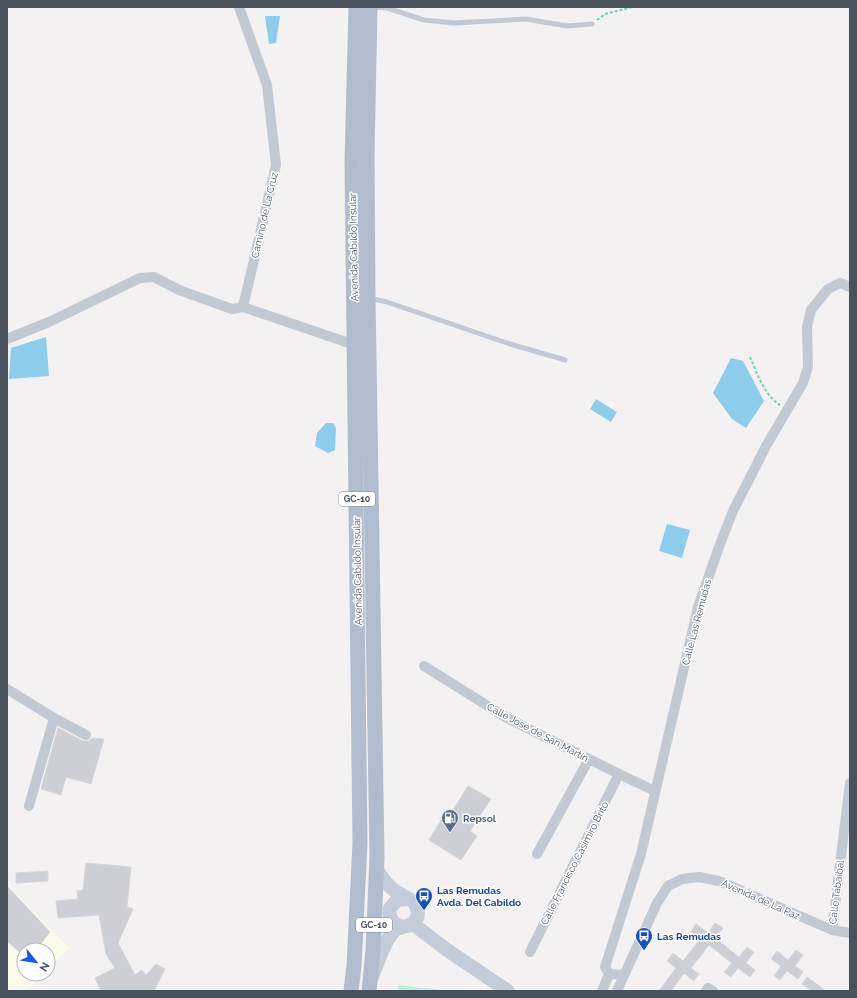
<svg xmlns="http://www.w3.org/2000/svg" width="857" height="998" font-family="Raleway,sans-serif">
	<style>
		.commercial { fill: #fcfaeb }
		.green { fill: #c0efd9 }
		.water { fill: #8eccec }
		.building { fill: #cdcfd5; stroke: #d5d6dc }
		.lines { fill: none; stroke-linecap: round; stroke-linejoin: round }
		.path { stroke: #78cdaf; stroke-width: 2; stroke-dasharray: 3 2; stroke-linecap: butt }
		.lane { stroke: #c2c9d2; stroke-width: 5 }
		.street { stroke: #c2c9d2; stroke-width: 10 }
		.secondary { stroke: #c4cbd9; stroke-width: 14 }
		.primary { stroke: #b1bccf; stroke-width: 15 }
		.labels { text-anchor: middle; stroke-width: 3; stroke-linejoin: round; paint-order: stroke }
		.shield { fill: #fff; stroke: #7f858e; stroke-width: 1 }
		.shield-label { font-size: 9px; font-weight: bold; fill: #48515e }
		.street-label { font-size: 10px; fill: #48515e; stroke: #fff }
		.service-label { font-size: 10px; font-weight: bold; fill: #4e5e75; stroke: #fff; text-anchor: start }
		.transit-label { font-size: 10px; font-weight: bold; fill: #164399; stroke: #fff; text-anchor: start }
	</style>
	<rect width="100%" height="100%" fill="#f3f1f1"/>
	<!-- commercial -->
	<path class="commercial" d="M7,884L69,948L48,969V950H24V974H43L26,991H7Z"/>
	<!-- green -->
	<path class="green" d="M398,985L450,991H398Z"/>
	<!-- water -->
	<path class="water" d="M265,16H280L276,43L269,44Z
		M46,337L49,376L9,379L11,348Z
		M731,358L743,361L764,401L746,428L732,419L713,393Z
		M596,399L617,412L611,422L590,409Z
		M326,423H333L336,428L335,450L328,453L315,446L317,433Z
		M667,524L690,530L682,558L659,551Z"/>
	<!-- building -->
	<path class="building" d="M58,728L83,741H89L92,738L104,739L91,784L66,777L61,795L41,789Z
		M468,786L491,799L470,831L477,836L461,860L429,840L444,815L448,818Z
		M86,863L131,867L127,907L133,909L118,943L135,975L142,970L146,975L156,964L165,969L154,991H101L95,978L115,968L106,954L99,915L58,918L56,901L78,899L77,891L83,890Z
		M48,871V881L16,883V873Z
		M7,886L50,932L40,945L46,950H24V956L7,941Z
		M715,923L723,928L715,938L739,957L747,947L754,952L746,963L755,970L750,977L738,968L731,977L724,972L732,963L709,945L691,968L699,974L694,981L684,973L671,991H659L676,968L667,961L673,953L683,961L700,939L691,932L696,924L708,933Z
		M796,950L803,955L795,966L803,972L798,979L787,971L780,980L774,976L781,966L771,959L777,951L788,960Z
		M807,977L826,991H812L802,984Z"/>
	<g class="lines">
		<!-- path -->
		<path class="path" d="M597,20L605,14L632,7
			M750,357C757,373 764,395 780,405"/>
		<!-- lane -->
		<path class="lane" d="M372,7L387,8L424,20L454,23L526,19L567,26L592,24
			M369,298L387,302L507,343L565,360"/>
		<!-- street -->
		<path class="street" d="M239,7L267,85L276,165L243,307
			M7,339L49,322L140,278L154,277L179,290L232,309L243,307L355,345
			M424,666L507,718L619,774L655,791
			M7,689L54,718L86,735
			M29,806L54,718
			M537,854L589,759
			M832,930L850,783
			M530,952L619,774
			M624,975L609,974L605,967L641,854L698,607L719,547L733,511L766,446L803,383L808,367L807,327L811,310L828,289L840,283L850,287
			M602,991L609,974
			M617,991L657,903L668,886L682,879L699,877L719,881L832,930L850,933
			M706,991L708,988L713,991"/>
		<!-- secondary -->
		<path class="secondary" d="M413,924L447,950L508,991
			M401,927C392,923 388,918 390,908L397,900L407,899
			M372,977C377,964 385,939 395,930C402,925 412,928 416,919C419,915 418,909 415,904C411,898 401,896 395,891C387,885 382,878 377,870"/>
		<!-- primary -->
		<path class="primary" d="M351,991L354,966L360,843L352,162L356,7
			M369,991L373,951L377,857L368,298L367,153L370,7"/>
	</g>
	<!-- icons -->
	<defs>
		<symbol id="fuel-pin" viewBox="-11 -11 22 30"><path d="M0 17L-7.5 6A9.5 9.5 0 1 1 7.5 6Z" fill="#5c6f8a" stroke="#fff"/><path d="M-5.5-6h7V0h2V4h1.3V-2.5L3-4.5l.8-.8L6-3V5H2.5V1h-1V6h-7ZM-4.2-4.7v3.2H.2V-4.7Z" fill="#fff"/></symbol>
		<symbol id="bus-pin" viewBox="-11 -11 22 30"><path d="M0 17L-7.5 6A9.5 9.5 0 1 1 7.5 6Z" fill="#1a4fb4" stroke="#fff"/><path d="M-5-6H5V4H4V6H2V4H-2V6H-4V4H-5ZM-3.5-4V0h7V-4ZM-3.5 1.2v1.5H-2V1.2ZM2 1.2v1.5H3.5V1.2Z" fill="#fff"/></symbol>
	</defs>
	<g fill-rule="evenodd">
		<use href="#fuel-pin" x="440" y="808" width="20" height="27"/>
		<use href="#bus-pin" x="414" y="886" width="20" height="27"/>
		<use href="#bus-pin" x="634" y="926" width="20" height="27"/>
	</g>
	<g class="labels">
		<!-- shield labels -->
		<g class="shield">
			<rect x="339" y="492" width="36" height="14" rx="3"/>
			<rect x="356" y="918" width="36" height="14" rx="3"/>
		</g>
		<g class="shield-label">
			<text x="357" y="502">GC-10</text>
			<text x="374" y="928">GC-10</text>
		</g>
		<!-- street labels -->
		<g class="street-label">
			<text transform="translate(264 215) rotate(-77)" y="4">Camino de La Cruz</text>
			<text transform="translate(353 247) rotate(-91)" y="4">Avenida Cabildo Insular</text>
			<text transform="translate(357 571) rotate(-91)" y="4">Avenida Cabildo Insular</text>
			<text transform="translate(696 622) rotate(-75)" y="4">Calle Las Remudas</text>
			<text transform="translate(538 732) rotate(28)" y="4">Calle José de San Martín</text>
			<text transform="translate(574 863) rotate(-63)" y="4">Calle Francisco Casimiro Brito</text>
			<text transform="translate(836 892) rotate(-83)" y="4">Calle Tabaibal</text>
			<text transform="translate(761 899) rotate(24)" y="4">Avenida de La Paz</text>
		</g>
		<!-- service labels -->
		<g class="service-label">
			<text x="463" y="822">Repsol</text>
		</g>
		<!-- transit labels -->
		<g class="transit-label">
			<text x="437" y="894">Las Remudas<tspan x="437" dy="12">Avda. Del Cabildo</tspan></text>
			<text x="657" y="940">Las Remudas</text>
		</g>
	</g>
	<!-- border -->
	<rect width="857" height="998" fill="none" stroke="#48515e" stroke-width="16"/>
	<!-- north arrow -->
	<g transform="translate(36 962) rotate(120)"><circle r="19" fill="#ffffff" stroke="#b6b9bf"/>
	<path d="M0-3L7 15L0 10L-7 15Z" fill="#1b58e3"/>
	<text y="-6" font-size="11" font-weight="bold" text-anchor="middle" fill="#48515e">N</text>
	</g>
</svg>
